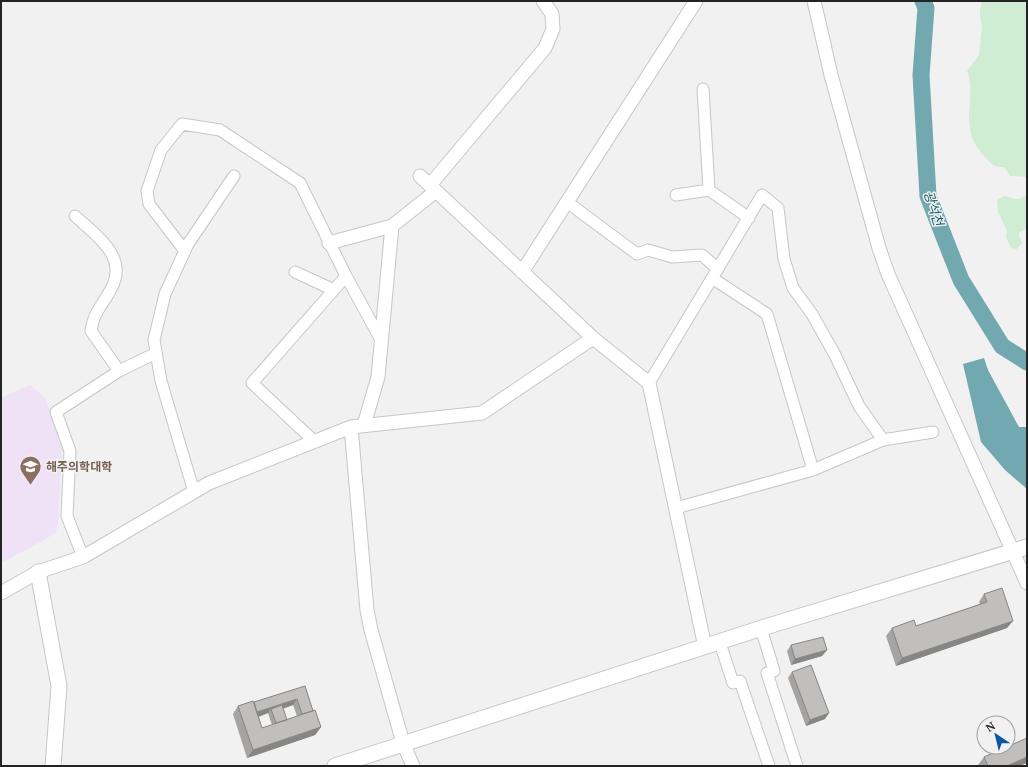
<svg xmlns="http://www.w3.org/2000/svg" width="1028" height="767" font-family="'PT Serif','Noto Sans KR',serif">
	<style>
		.education { fill: #efe2f6 }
		.green { fill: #cfedd3 }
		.water { fill: #72a9b1 }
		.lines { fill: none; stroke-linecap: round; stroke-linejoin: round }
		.river { stroke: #72a9b1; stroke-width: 17 }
		.minor-casing { stroke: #c6c6c7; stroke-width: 13 }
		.tertiary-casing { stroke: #c6c6c7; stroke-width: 15 }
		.secondary-casing { stroke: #c6c6c7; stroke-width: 17 }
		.minor { stroke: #fff; stroke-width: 11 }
		.tertiary { stroke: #fff; stroke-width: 13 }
		.secondary { stroke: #fff; stroke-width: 15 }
		.wall { fill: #a5a4a3; fill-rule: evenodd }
		.shaded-wall { fill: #868685 }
		.building { fill: #c0bfbe; stroke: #868685 }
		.labels { text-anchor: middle; stroke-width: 3; stroke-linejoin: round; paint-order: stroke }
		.education-label { font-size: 12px; font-weight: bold; fill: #785e54; stroke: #f1f1f2; text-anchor: start }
		.water-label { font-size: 13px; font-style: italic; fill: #0f5d66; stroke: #f1f1f2 }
	</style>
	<rect width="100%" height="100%" fill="#f1f1f2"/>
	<!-- education -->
	<path class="education" d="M30,385L46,399L62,450L58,524L56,532L46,539L1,563V398Z"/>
	<!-- green -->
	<path class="green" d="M982,1H1027V177L1010,176L1004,167C993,168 990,162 984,156C956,126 978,101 967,71L979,55L982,26L980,19V10Z
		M1027,195V229L1019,232V236L1022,243L1017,249L1011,248L1006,237L1007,231L998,211L997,199L1005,196C1013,199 1019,201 1027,195Z"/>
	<!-- water -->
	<path class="water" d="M984,358L988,370L1019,427H1027V489L1005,470L981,442L963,364Z"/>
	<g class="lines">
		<!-- river -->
		<path class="river" d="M923,1L926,8L921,75L928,196L961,280L1002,346L1027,362"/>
		<defs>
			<path id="minor" d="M703,89L709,190
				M676,195L709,190L749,218
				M567,202L637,254L648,250L672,257L702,255L718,269
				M75,216C96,235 129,257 111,289C106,299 97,309 94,319C92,323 92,327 91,331L119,371
				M185,251L149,204L147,191L161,150L182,124L220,130L300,183L346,276
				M295,272L334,290
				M712,278L767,314L813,470
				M649,383L762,195L778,208L784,259L793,288L812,314L835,355L859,406L883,440
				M314,441L252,383L346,276L381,340
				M194,492L161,381L154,340L165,294L188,244L234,176
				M676,508L813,470L883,440L933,432
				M83,557L67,516L70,451L56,412L119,371L156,353
				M761,628L774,671L767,673L797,766
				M720,643L733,683L740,681L769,766"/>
			<path id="tertiary" d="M814,1L831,75L879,248L888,274L1027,583
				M420,176L593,338
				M430,185L545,48L553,29L552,14L543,1
				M329,243L392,226
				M522,272L696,1
				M364,425L378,377L392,226L436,191
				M351,427L362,553L367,610L371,630L403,743L413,766
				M1,593L38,572L83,557L209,483L351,427L482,413L593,338L649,383L705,647"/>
			<path id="secondary" d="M38,572L59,686L53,766
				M335,766L765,627L1027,547"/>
		</defs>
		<!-- minor casing -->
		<use href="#minor" class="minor-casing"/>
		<!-- tertiary casing -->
		<use href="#tertiary" class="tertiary-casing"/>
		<!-- secondary casing -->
		<use href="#secondary" class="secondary-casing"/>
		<!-- minor -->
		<use href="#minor" class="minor"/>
		<!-- tertiary -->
		<use href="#tertiary" class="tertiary"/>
		<!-- secondary -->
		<use href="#secondary" class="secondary"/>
	</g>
	<!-- wall -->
	<path class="wall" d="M984,594L1007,628L896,666L886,636L892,628L916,626L980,604L979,602Z
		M791,645L827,650L822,656L791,665L787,651Z
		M792,672L825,719L806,726L788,678Z
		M305,686L313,711L321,727L315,735L247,758L233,714L238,706L254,702ZM293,705L297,716L287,720L283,709ZM268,713L272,725L262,728L259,717Z
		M1027,738V763L1019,766H979L978,765L984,757Z"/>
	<!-- shaded-wall -->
	<path class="shaded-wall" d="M1013,621L1007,628L896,666L902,658Z
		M827,650L822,656L791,665L795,659Z
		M297,699L293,705L272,712L271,709L268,713L251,719L255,713Z
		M829,713L825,719L806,726L810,720Z
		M321,727L315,735L247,758L253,750Z
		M1027,757V763L1019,766H1007Z"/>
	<!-- building -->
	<path class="building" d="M1002,588L1013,621L902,658L892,628L914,620L916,626L987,602L984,594Z
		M823,637L827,650L795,659L791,645Z
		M811,665L829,713L810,720L792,672Z
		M305,686L313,711L302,714L297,699L257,712L254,702Z
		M253,701L262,728L315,710L321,727L253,750L238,706Z
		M282,705L287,720L276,723L271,709Z
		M1027,738V757L1007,766H988L984,757Z"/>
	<!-- icons -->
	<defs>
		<symbol id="university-pin" viewBox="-11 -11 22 30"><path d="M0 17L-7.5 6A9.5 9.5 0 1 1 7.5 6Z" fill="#8d6e63" stroke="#f1f1f2"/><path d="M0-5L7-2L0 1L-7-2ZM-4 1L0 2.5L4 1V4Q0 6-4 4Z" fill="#fff"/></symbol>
	</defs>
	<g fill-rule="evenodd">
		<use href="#university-pin" x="18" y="454" width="25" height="34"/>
	</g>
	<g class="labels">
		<!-- education labels -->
		<g class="education-label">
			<text x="46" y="471">해주의학대학</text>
		</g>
		<!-- water labels -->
		<g class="water-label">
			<text transform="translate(934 208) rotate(72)" y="5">광석천</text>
		</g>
	</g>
	<!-- border -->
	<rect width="1028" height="767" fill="none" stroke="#232323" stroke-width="4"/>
	<!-- north arrow -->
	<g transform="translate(996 735) rotate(325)"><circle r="19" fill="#f1f1f2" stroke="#9f9f9f"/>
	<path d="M0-3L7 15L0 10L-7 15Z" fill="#0d56a5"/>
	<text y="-6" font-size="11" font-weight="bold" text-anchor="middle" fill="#232323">N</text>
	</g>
</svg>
